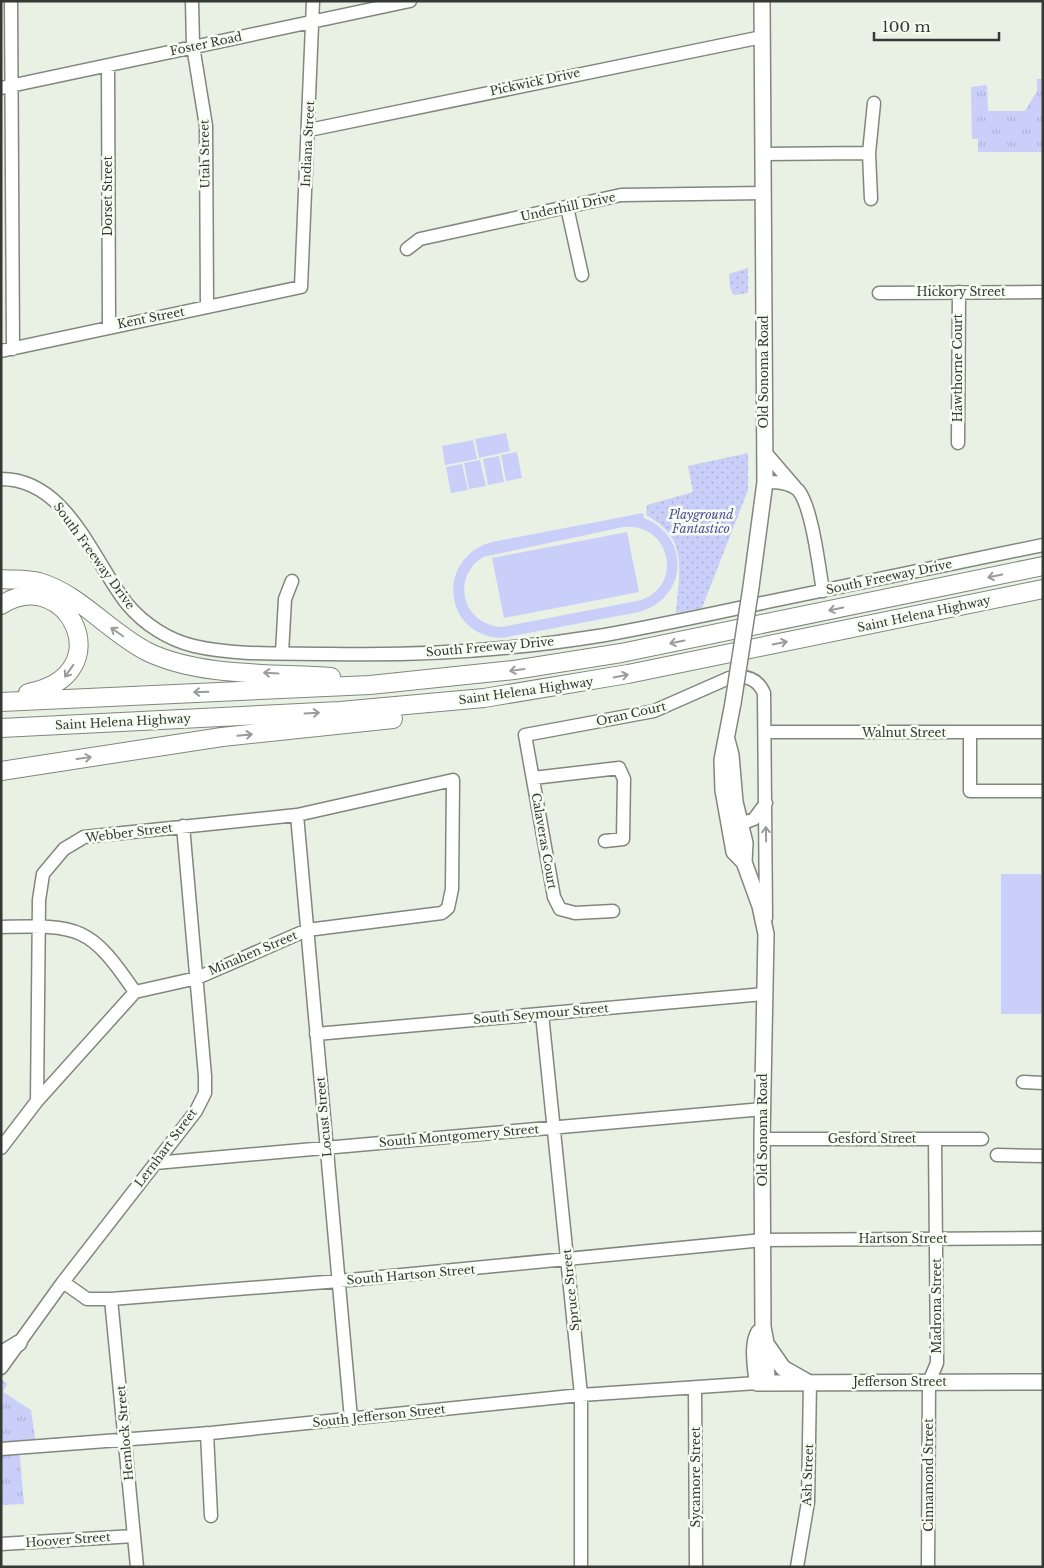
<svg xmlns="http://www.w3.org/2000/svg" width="1044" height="1568" font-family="'Libre Baskerville',serif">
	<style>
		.grass { fill: url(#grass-tufts) }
		.park { fill: url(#park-dots) }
		.pitch { fill: #c9cff9; fill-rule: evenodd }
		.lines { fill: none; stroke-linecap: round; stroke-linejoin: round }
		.minor-casing { stroke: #81877c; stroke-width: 15 }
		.major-casing { stroke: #81877c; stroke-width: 18 }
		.highway-casing { stroke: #81877c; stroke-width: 20 }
		.minor { stroke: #fff; stroke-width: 12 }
		.major { stroke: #fff; stroke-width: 15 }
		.highway { stroke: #fff; stroke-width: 18 }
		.major-bridge-casing { stroke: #81877c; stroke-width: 18; stroke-linecap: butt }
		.major-bridge { stroke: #fff; stroke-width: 15 }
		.oneway { stroke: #9a9c9a }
		.labels { text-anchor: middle; stroke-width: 5; stroke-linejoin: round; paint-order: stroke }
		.street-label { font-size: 12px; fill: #363834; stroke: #f6fdf1 }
		.park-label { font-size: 12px; font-style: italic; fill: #4a4d99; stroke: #f6fdf1 }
	</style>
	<defs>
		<pattern id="grass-tufts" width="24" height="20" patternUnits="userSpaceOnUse" patternTransform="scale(1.25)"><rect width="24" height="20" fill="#c9cff9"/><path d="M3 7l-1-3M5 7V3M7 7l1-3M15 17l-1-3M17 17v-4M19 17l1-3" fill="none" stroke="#adb2d6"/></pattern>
		<pattern id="park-dots" width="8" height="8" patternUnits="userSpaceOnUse" patternTransform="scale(1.25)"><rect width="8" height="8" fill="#c9cff9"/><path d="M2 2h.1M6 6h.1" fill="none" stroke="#adb2d6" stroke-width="1.8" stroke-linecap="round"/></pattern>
	</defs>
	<rect width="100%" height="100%" fill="#e9f0e4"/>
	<!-- grass -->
	<path class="grass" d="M1037,79H1043V152H978V139H972L971,87L987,85L988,111H1025L1037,91Z
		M1,1379L7,1384L3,1392L31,1410L36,1445L19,1447L24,1504L1,1505Z"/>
	<!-- park -->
	<path class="park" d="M748,268V293L734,295L730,288L729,274Z
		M748,453V490L702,608L676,613C679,571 690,539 646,515L647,505L693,492L688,466Z"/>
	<!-- pitch -->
	<path class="pitch" d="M506,433L510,451L479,458L475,439Z
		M473,440L477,459L445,465L442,446Z
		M517,452L522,478L506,481L501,455Z
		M499,456L504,482L488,485L483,459Z
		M480,460L486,486L469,489L464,463Z
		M462,464L468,490L451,493L446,467Z
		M643,513L644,518C691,537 688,598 639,612L502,638C443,636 435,558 492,542ZM623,527C672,522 685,589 637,601L502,627C463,625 450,578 483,557Z
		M627,532L639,592L504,618L492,558Z
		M1001,874H1043V1014H1001Z"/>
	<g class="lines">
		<defs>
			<path id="minor" d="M11,1L13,349
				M192,1L193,46L206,126L207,307
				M108,66L109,327
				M1,88L410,1
				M309,130L762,37
				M869,153L874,103
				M763,154L869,153L871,199
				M567,207L582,275
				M407,249L420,239L621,195L764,193
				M879,293L1043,292
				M1,351L301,287L313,1
				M958,443L959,292
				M764,451L795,487
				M1,479C68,479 93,562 128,605C145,625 169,640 194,646C237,656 286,653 329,654C422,656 514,650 605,635C661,625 716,613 772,601C862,583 952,564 1043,545
				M765,482C776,482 789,482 798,490C812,506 819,568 823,591
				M282,653L285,599L292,581
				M766,732H1043
				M970,733V791H1043
				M533,778L619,768L624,779L623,839L605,841
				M297,815L351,1419
				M733,827L754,819L766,803
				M613,911L575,913L560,909L554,897L525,735L654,711L729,678C744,675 757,677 764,693L766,918
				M1,927C80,925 90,926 135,992
				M542,1014L581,1395V1567
				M316,1034L765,994
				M1023,1082L1043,1083
				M762,1139H982
				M1,1148L37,1101L135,992L197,978L307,930L442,913L448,908L452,889L453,780L297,815L84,837L64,849L43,874L39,900L37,1101
				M997,1155L1043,1156
				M155,1163L763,1109
				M63,1282L87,1299H111L339,1281L763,1240L1043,1238
				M111,1299L137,1567
				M1,1368L63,1282L196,1111L205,1093V1076L183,826
				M695,1388L696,1567
				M207,1433L211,1516
				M1,1449L211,1433L581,1395L757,1383
				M1,1544L134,1536
				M797,1567L808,1502L810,1382
				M928,1567L929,1382L937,1363L935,1139"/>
			<path id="major" d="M751,587L765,482L762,1
				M733,703L722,760L723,790L734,852L744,862
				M727,740L731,755L735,802L745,843L744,862L760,906L766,934L762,1139L763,1327L766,1343L767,1383
				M759,1332C751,1345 756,1368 757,1383L1043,1382
				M767,1345L783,1368L806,1381
				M1,1354L19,1343"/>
			<path id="highway" d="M1,579C13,580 27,579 39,582C80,594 110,633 148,652C200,677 274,673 331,677
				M1,605C67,563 123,675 28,693
				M1,702L370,685L514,670L621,653L1043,566
				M1,728L340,711L484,698L628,674L1043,589
				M1,771L222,737L393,719"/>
		</defs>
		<!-- minor casing -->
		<use href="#minor" class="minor-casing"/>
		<!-- major casing -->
		<use href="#major" class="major-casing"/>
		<!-- highway casing -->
		<use href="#highway" class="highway-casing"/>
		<!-- minor -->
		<use href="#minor" class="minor"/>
		<!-- major -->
		<use href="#major" class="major"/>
		<!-- highway -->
		<use href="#highway" class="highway"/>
		<defs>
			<path id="major-bridge" d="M733,703L751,587"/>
		</defs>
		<!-- major-bridge casing -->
		<use href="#major-bridge" class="major-bridge-casing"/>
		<!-- major-bridge -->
		<use href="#major-bridge" class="major-bridge"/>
	</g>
	<!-- one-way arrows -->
	<defs><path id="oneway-shaft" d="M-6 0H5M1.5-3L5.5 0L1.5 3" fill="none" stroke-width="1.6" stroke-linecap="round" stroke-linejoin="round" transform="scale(1.25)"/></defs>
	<g class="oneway">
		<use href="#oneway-shaft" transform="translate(995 576) rotate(168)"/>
		<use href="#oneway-shaft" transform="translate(836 609) rotate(168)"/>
		<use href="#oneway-shaft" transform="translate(117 632) rotate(-145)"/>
		<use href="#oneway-shaft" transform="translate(677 642) rotate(169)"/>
		<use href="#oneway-shaft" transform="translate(780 643) rotate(-12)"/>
		<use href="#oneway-shaft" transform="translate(517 670) rotate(172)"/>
		<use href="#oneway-shaft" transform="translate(69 671) rotate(125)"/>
		<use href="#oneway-shaft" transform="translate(271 673) rotate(-177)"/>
		<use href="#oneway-shaft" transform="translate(621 676) rotate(-11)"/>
		<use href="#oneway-shaft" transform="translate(201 692) rotate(178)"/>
		<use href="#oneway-shaft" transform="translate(312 713) rotate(-3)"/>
		<use href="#oneway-shaft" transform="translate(245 735) rotate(-6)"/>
		<use href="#oneway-shaft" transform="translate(84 758) rotate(-8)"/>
		<use href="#oneway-shaft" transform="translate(766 834) rotate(-91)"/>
	</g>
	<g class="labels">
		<!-- street labels -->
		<g class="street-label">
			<text transform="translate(206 44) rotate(-12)" y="4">Foster Road</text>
			<text transform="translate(535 82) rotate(-12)" y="4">Pickwick Drive</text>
			<text transform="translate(308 144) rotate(-87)" y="4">Indiana Street</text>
			<text transform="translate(205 154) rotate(-91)" y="4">Utah Street</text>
			<text transform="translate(108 196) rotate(-90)" y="4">Dorset Street</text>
			<text transform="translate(568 207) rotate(-12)" y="4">Underhill Drive</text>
			<text x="961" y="296">Hickory Street</text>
			<text transform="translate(151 318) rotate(-11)" y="4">Kent Street</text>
			<text transform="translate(958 368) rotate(-90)" y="4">Hawthorne Court</text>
			<text transform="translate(764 372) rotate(-90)" y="4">Old Sonoma Road</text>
			<text transform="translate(94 556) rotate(54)" y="4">South Freeway Drive</text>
			<text transform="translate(889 577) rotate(-12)" y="4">South Freeway Drive</text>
			<text transform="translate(924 614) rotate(-12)" y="4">Saint Helena Highway</text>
			<text transform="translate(490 647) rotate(-5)" y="4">South Freeway Drive</text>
			<text transform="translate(526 691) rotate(-8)" y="4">Saint Helena Highway</text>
			<text transform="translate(631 714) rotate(-13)" y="4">Oran Court</text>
			<text transform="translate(123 722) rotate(-3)" y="4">Saint Helena Highway</text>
			<text x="904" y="737">Walnut Street</text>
			<text transform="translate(129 833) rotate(-7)" y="4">Webber Street</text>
			<text transform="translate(544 841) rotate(80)" y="4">Calaveras Court</text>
			<text transform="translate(253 953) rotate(-23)" y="4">Minahen Street</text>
			<text transform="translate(541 1014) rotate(-5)" y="4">South Seymour Street</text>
			<text transform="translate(324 1117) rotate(-95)" y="4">Locust Street</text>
			<text transform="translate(763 1130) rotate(-90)" y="4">Old Sonoma Road</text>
			<text transform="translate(459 1136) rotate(-5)" y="4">South Montgomery Street</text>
			<text x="872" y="1143">Gesford Street</text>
			<text transform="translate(166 1148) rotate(-53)" y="4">Lernhart Street</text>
			<text x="903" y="1243">Hartson Street</text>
			<text transform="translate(411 1275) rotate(-5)" y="4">South Hartson Street</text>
			<text transform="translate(571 1290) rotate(-96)" y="4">Spruce Street</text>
			<text transform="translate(937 1306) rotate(-90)" y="4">Madrona Street</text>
			<text x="900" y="1386">Jefferson Street</text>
			<text transform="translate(379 1416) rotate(-6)" y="4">South Jefferson Street</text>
			<text transform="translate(125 1433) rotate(-95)" y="4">Hemlock Street</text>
			<text transform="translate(808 1475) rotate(-88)" y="4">Ash Street</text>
			<text transform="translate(929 1475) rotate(-90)" y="4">Cinnamond Street</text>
			<text transform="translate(696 1477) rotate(-90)" y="4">Sycamore Street</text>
			<text transform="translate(68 1540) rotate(-4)" y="4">Hoover Street</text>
		</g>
		<!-- park labels -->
		<g class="park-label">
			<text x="701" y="519">Playground<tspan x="701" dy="14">Fantastico</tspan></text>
		</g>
	</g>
	<!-- border -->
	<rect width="1044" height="1568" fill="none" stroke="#363834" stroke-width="5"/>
	<!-- scale -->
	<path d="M874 32v8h125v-8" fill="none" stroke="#363834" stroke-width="2.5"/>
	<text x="882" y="32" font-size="15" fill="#363834" stroke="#f6fdf1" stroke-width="4" paint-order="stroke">100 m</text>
</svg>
